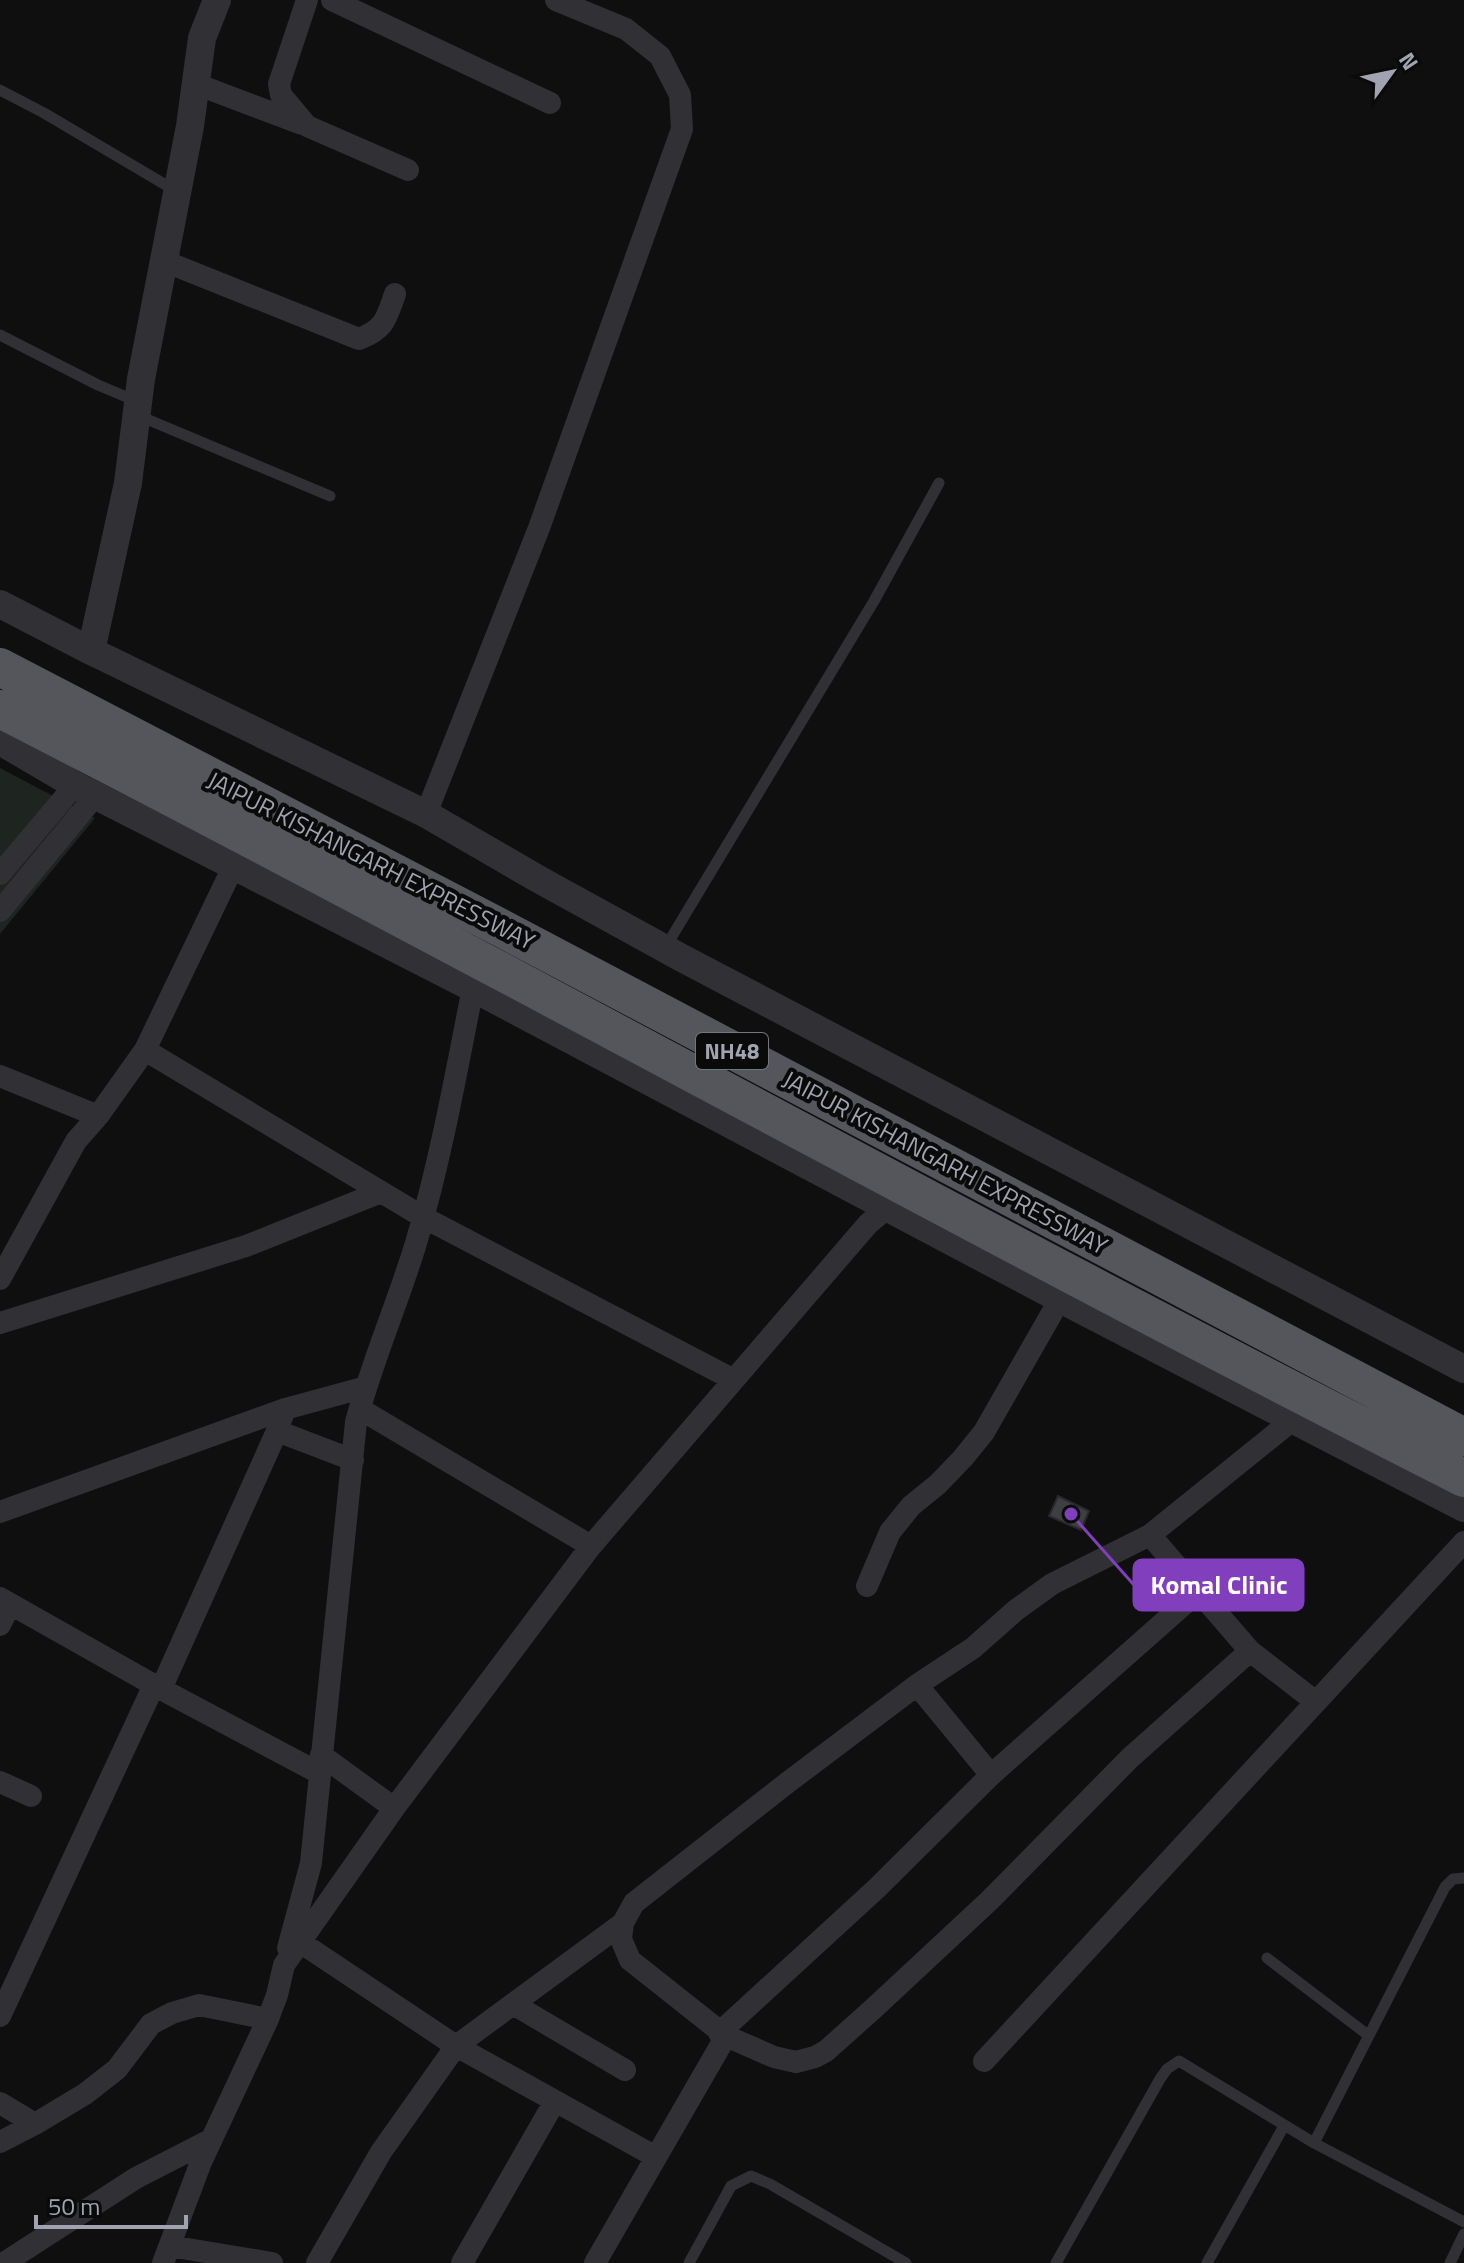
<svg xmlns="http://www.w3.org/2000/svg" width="1464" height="2263" font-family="'Titillium Web',sans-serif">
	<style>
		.green { fill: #1e241f }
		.building { fill: #3e3f43; stroke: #29292c; stroke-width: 2 }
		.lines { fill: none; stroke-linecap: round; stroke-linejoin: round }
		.service { stroke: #303035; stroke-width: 11 }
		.minor { stroke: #303035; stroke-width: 22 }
		.tertiary { stroke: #303035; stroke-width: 28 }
		.trunk { stroke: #54565c; stroke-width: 38 }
		.labels { text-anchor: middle; stroke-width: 8; stroke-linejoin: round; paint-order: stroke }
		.shield { fill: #0a0a0b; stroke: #74767e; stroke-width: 2 }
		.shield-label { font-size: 22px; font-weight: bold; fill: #a1a4b0 }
		.street-label { font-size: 24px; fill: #a1a4b0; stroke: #0a0a0b }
		.leader { fill: none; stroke: #813ebd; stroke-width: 3 }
		.callout-dot { fill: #813ebd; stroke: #0a0a0b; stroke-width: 3 }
		.callout { fill: #813ebd; stroke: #813ebd; stroke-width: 3 }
		.callout-label { font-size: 26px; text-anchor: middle; font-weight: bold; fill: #fff }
	</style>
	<rect width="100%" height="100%" fill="#0f0f10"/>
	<!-- green -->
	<path class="green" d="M0,768L95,818L0,934Z"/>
	<!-- building -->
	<path class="building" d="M1058,1496L1089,1511L1081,1530L1049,1516Z"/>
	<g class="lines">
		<!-- service -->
		<path class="service" d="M0,90L44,113L176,191
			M0,335L98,385L136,401
			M137,415L330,496
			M665,948L874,601L939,483
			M1267,1958L1368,2035
			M1314,2143L1445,1887L1453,1879L1464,1878
			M689,2263L731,2186L751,2176L770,2184L906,2263
			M1056,2263L1160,2079L1167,2069L1179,2061L1314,2143L1464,2222
			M1207,2263L1284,2126
			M1450,2263L1464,2234"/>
		<!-- minor -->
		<path class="minor" d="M307,0L279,84L281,95L307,126L408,170
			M332,0L550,103
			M196,84L302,124
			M164,261L359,339C385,329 386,319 395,294
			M426,814L539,528L682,129L680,95L660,56L626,29L556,0
			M0,874L75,785
			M0,911L95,796
			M145,1050L423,1217L734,1380
			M0,1076L98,1116
			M0,1279L76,1141L98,1116L145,1050L234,865
			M0,1323L246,1246L381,1192
			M360,1409L591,1546
			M1294,1419L1150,1535L1250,1651L1316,1702
			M277,1431L353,1460
			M0,1512L285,1409L366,1387
			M867,1586L890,1532L911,1506L938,1484L963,1458L984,1432L1060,1299
			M0,1598L161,1689L319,1773
			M0,1625L10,1604
			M917,1685L973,1648L1016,1610L1052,1584L1150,1535
			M161,1689L277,1431L285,1409
			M321,1755L394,1808
			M991,1775L917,1685L787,1783L634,1903L623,1923L621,1939L630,1960L726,2036L774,2057L796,2062L815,2057L826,2051L873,2009L990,1900L1130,1758L1250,1651
			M0,1782L31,1796
			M300,1942L456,2046L656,2157
			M288,1948L311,1863L356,1422C372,1361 398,1303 416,1243C441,1159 456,1073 473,988
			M513,2004L625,2070
			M0,2016L154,1685
			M719,2033L876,1889L991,1775L1199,1591
			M984,2061L1464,1542
			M0,2103L35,2124
			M0,2142L35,2124L85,2094L117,2069L151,2024L172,2013L199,2005L268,2019
			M170,2246L272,2263
			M4,2263L136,2178L212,2139
			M163,2263L201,2162L268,2019L277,1995L284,1965L395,1807L591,1546L868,1224L887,1208
			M317,2263L381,2152L456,2046L623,1923
			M462,2263L555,2101
			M595,2263L726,2036"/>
		<!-- tertiary -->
		<path class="tertiary" d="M0,604L91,651L426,814L540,880L680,957L1464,1369
			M91,651L128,483L141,379L190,126L202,38L217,0
			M0,741L75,785L473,988L1060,1299L1464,1508"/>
		<!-- trunk -->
		<path class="trunk" d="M0,667L503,929L1464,1437
			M0,709C491,960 972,1229 1464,1478"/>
	</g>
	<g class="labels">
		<!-- shield labels -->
		<rect class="shield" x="696" y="1033" width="72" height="36" rx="6"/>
		<g class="shield-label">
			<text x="732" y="1059">NH48</text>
		</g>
		<!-- street labels -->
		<g class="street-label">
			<text transform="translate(371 861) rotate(27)" y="8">JAIPUR KISHANGARH EXPRESSWAY</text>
			<text transform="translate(945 1163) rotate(28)" y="8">JAIPUR KISHANGARH EXPRESSWAY</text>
		</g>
	</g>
	<!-- callouts -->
	<path class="leader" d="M1071 1514L1134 1585"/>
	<circle class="callout-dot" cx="1071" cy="1514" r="8"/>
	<rect class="callout" x="1134" y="1560" width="169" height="50" rx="8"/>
	<g class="callout-label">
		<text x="1219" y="1594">Komal Clinic</text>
	</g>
	<!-- north arrow -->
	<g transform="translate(1392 72) rotate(57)" stroke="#0a0a0b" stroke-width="6" paint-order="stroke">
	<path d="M0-6L14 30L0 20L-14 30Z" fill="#a1a4b0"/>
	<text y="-12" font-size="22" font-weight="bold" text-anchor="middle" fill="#a1a4b0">N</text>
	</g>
	<!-- scale -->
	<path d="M36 2215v12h150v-12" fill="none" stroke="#a1a4b0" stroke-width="4"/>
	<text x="48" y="2215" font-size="24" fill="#a1a4b0" stroke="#0a0a0b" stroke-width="6" paint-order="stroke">50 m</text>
</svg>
